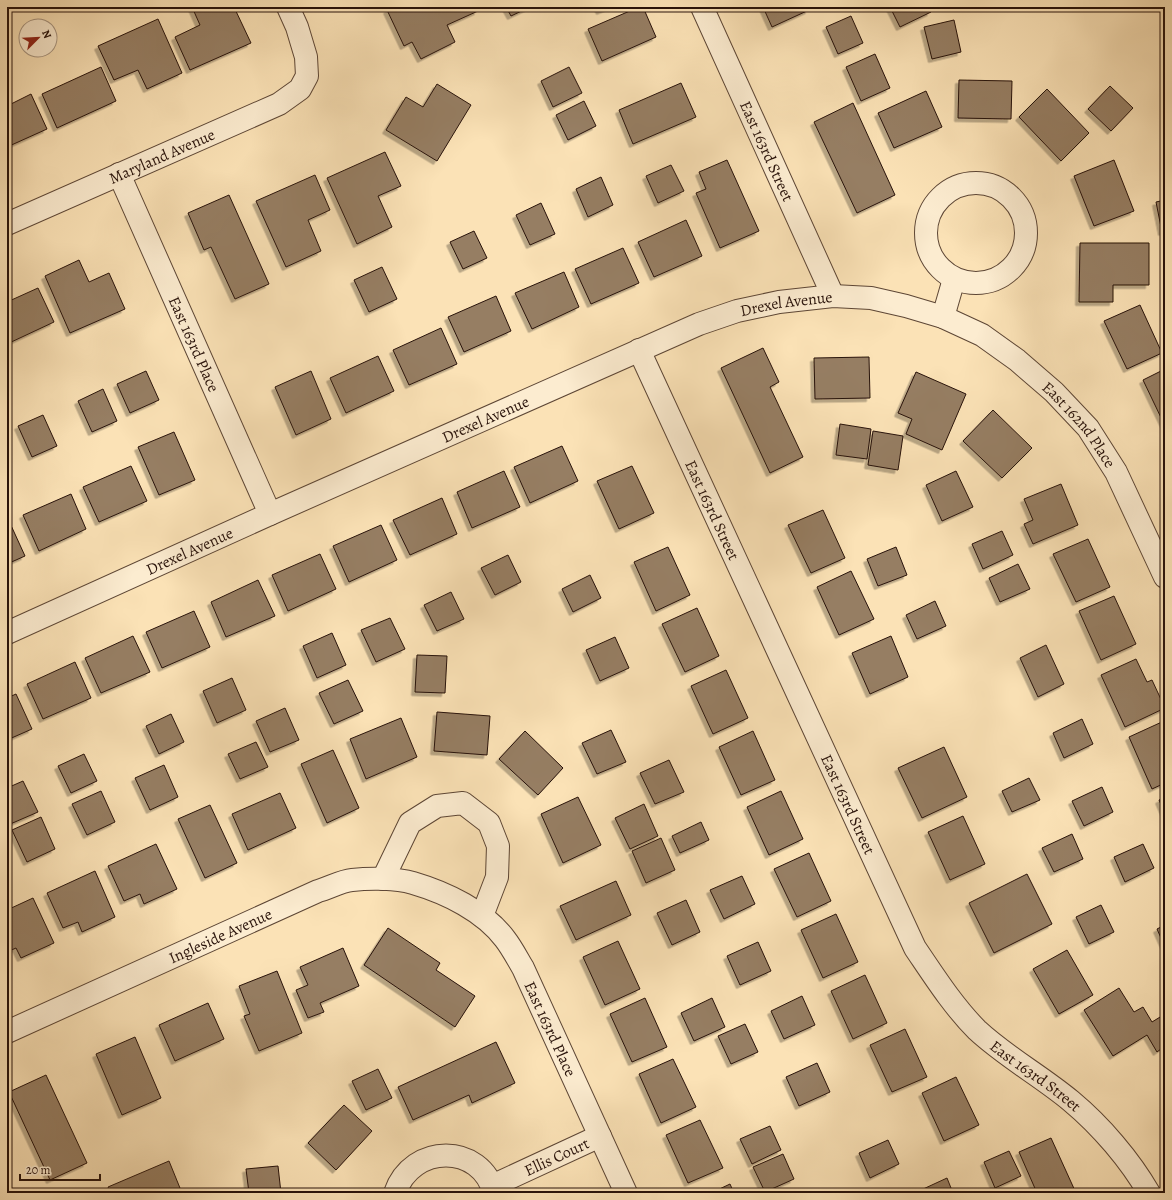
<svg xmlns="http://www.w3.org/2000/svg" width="1172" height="1200" font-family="Alegreya,serif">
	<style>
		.building { fill: #967e63; stroke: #28120a; filter: url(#shadow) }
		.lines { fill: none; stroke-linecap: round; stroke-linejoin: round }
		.minor-casing { stroke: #5d4635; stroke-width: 24 }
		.minor { stroke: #fcecd0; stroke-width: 22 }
		.labels { text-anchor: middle; stroke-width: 3; stroke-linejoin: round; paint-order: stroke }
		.street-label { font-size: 16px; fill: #28120a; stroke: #fcecd0 }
	</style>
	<defs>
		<filter id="shadow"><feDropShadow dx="-3.5" dy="3.5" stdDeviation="0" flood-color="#0004"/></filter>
	</defs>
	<rect width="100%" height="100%" fill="#fbe2b6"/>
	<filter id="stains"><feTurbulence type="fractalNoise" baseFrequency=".005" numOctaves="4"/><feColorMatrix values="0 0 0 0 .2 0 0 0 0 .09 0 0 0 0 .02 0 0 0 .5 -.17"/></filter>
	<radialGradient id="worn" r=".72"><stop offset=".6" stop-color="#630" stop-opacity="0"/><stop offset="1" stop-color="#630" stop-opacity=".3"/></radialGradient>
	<!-- building -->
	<path class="building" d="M192,7H234L251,43L190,70L175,37L200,25Z
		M393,7H476L478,11L447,25L455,42L421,59L412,42L404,46L387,10Z
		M506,7H530L511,16Z
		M598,7H610L600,11Z
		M639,7H643L656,37L602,61L588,29Z
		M763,7H808L809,10L772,27Z
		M890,7H928L931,12L900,27Z
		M851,16L863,43L838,54L826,27Z
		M158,19L182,73L147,89L138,70L114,80L98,46Z
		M954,20L961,52L932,59L924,27Z
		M875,54L890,88L861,101L846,67Z
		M101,67L116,101L57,128L42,94Z
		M569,67L582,93L553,107L541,81Z
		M959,80L1012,81L1011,119L958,118Z
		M681,83L696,117L633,144L619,110Z
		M437,84L471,105L437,161L386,130L406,97L423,107Z
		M1110,86L1133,108L1111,131L1088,109Z
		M1047,89L1089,133L1061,161L1019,117Z
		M926,91L942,127L894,148L878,113Z
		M31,94L47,129L7,147V106Z
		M584,101L596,126L568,140L556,115Z
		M853,103L895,195L857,213L814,122Z
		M385,152L401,186L378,196L392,227L357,244L327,178Z
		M727,160L759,231L720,248L696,193L706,189L699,172Z
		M1114,160L1134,211L1094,226L1074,176Z
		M671,165L684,191L658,203L646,176Z
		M315,175L330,210L308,220L321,251L286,267L256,201Z
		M601,177L613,205L588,217L576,189Z
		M229,195L269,284L235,299L211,247L204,250L188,213Z
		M1165,200V231L1162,232L1156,202Z
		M541,203L555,234L530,245L516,215Z
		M686,220L702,256L654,277L638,242Z
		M474,231L487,258L463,269L450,242Z
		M1080,243H1149V285H1113V302H1079Z
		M623,248L639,283L591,304L575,269Z
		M79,260L89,282L109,273L125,309L70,333L45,276Z
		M382,267L397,299L369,312L354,280Z
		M564,272L579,307L532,329L515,293Z
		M38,288L54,322L7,344V302Z
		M496,296L511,331L464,352L448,317Z
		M1140,305L1162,353L1127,369L1104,321Z
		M441,328L457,364L409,385L393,350Z
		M763,348L779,382L770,387L803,457L770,473L721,368Z
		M378,356L394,391L346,413L330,378Z
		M869,357L870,398L815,399L814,358Z
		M1165,369V426L1143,380Z
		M146,371L159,400L130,413L117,384Z
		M311,371L331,419L296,435L275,387Z
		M916,372L966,394L942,450L906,434L912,419L898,413Z
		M103,389L117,421L92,432L78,401Z
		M993,410L1032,448L1002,478L963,441Z
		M43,415L57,446L32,457L18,426Z
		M840,424L871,429L867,459L836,455Z
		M873,431L903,436L898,470L868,465Z
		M174,432L195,480L159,495L138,447Z
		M562,446L578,481L530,503L514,467Z
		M131,466L147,501L99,522L83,487Z
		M632,466L654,513L619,529L597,481Z
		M504,471L520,507L472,528L457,492Z
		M956,471L973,507L942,521L926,485Z
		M1061,484L1078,525L1033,544L1024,524L1033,520L1024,499Z
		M71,494L86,529L39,551L23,515Z
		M442,498L457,534L410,555L393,520Z
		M823,510L845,558L811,573L788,525Z
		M9,521L25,556L7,564V522Z
		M381,525L397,560L349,582L333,546Z
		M1002,531L1013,555L983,569L972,544Z
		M1088,539L1110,587L1076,602L1053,554Z
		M668,547L690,595L656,611L634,562Z
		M896,547L907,575L878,586L867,559Z
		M320,554L336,589L288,611L272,575Z
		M508,555L521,582L495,595L481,568Z
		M1018,564L1030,589L1000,602L989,578Z
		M851,571L874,619L839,635L817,587Z
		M590,575L601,598L573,612L562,589Z
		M258,580L275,616L226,637L211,602Z
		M451,592L464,619L437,631L424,605Z
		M1114,596L1136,644L1101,660L1079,611Z
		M935,601L946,626L917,639L906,615Z
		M697,608L719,656L685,672L662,624Z
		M194,611L210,647L162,668L146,632Z
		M390,618L405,649L376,662L361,630Z
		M332,633L346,665L317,678L303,646Z
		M133,636L150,672L101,693L85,658Z
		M891,636L908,677L870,694L852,653Z
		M615,637L629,668L600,681L586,650Z
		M1046,645L1064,684L1038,697L1020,658Z
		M417,655L447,656L445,693L415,692Z
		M1136,659L1147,682L1152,680L1165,708L1125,727L1101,675Z
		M75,662L91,698L43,719L27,684Z
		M726,670L748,718L713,734L691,686Z
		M232,678L246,710L217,723L203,691Z
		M348,680L363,711L334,724L319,693Z
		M16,694L32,729L7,740V698Z
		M285,708L299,740L270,752L256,721Z
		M437,712L490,716L487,755L434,751Z
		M171,714L184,742L159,754L146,726Z
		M401,718L417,757L366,779L350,739Z
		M1082,719L1093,744L1064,758L1053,733Z
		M1164,721L1165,783L1152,789L1129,737Z
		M611,730L626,762L597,774L582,743Z
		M525,731L563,768L538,795L499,759Z
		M753,731L775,780L741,795L719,747Z
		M256,742L268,767L240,779L228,754Z
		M944,747L967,797L922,818L898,768Z
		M333,750L359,808L327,823L301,764Z
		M84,754L97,781L71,793L58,766Z
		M669,760L684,792L655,804L640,773Z
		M164,765L178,797L150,810L135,778Z
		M1029,778L1040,800L1012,812L1002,791Z
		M23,781L38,812L8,825L7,822V788Z
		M1102,787L1113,812L1084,826L1072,801Z
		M101,791L115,822L87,835L72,804Z
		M781,791L803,839L769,855L747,807Z
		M280,793L296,828L248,850L232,814Z
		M578,797L601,845L563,863L541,814Z
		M1165,797V814L1159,800Z
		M644,804L658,836L630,849L615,818Z
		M210,805L237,863L205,878L178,819Z
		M963,816L985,864L950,880L928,832Z
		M41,817L55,849L27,862L12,830Z
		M701,822L709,840L680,853L672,836Z
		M1072,834L1083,859L1054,872L1042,848Z
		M661,838L675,870L646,883L632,851Z
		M156,844L177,889L144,904L140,894L124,901L108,866Z
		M1143,844L1154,868L1125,882L1114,857Z
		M809,853L831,901L797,917L774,869Z
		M95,871L115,917L82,932L78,922L63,928L47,893Z
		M1027,874L1052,924L994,953L969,903Z
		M742,876L755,904L724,919L710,890Z
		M616,881L631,915L576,940L560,906Z
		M33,898L54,943L21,958L16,948L7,952V910Z
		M686,900L700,932L672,945L657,913Z
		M1101,905L1114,932L1089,944L1076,917Z
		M836,914L858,962L823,978L801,930Z
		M1165,925V947L1157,929Z
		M388,928L440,963L436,970L475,996L455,1027L364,965Z
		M618,941L640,989L605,1005L583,957Z
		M758,942L771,971L740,985L727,956Z
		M343,948L359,986L320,1003L324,1012L308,1018L296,990L308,985L300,967Z
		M1067,950L1093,995L1059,1014L1033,969Z
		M277,971L302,1033L259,1051L244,1016L250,1014L239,986Z
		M865,975L887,1023L853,1039L831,991Z
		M1119,988L1134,1012L1143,1007L1152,1022L1165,1014V1046L1157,1052L1147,1035L1113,1056L1084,1010Z
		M802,996L815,1025L784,1039L771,1011Z
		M645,998L667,1047L632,1062L610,1014Z
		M712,998L725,1027L694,1041L681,1013Z
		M208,1003L224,1039L175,1061L159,1025Z
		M745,1024L758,1052L731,1064L718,1036Z
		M905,1029L927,1077L892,1092L870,1045Z
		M135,1037L161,1098L122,1115L96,1054Z
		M496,1042L515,1083L472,1103L469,1095L413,1120L398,1087Z
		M673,1059L696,1107L661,1123L639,1074Z
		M817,1063L830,1092L799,1106L786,1077Z
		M378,1069L392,1098L366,1110L352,1081Z
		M46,1075L87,1163L50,1180L9,1092Z
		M956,1077L979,1125L944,1141L922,1093Z
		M344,1105L372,1131L336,1170L308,1143Z
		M700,1120L723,1168L688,1183L666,1135Z
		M770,1126L781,1150L752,1164L740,1139Z
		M1051,1138L1076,1193H1037L1019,1152Z
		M888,1140L899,1164L870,1178L859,1153Z
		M1009,1151L1021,1176L995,1188L984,1162Z
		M783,1154L794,1179L765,1192L753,1167Z
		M169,1161L182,1193H111L108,1187Z
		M278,1166L281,1193H249L246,1169Z
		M947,1178L953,1193H922L921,1190Z
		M730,1184L734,1193H711Z"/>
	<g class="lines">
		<defs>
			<g id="minor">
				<path id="s1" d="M702,7L833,296"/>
				<path id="s2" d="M119,174L270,514"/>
				<circle cx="976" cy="233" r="50"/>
				<path id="s3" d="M7,224L279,104L300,89L307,76L306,57L297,27L288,7"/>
				<path d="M943,317L954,279"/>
				<path id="s4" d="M639,350L915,948C934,976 953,1006 977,1030C1006,1057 1041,1076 1071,1101C1101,1126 1130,1160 1149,1193"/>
				<path id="s5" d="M7,633L270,514L699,324L737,311L779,302L833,296L871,298L906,306L943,317L982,335L1017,360L1054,392L1088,428L1116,472L1165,577"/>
				<path d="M383,879L410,823L437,806L463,803L489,823L498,846L497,877L482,916"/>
				<path id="s6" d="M7,1032L318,891C329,888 341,881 352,880C370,878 396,878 413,883C447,893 484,911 505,939C512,948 517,958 523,968L626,1193"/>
				<path id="s7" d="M492,1186L600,1136"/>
				<path d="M395,1193C412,1143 481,1143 494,1193"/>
			</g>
		</defs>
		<!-- minor casing -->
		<use href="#minor" class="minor-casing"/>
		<!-- minor -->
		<use href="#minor" class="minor"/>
	</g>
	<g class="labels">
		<!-- street labels -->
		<g class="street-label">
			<text dy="6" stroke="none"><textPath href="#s1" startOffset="158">East 163rd Street</textPath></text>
			<text dy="6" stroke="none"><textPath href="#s3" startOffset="169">Maryland Avenue</textPath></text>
			<text dy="6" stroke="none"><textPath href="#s5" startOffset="848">Drexel Avenue</textPath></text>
			<text dy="6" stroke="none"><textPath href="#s2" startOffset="186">East 163rd Place</textPath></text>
			<text dy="6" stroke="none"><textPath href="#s5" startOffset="524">Drexel Avenue</textPath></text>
			<text dy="6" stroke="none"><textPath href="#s5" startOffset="1184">East 162nd Place</textPath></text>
			<text dy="6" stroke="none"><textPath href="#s4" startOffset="176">East 163rd Street</textPath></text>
			<text dy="6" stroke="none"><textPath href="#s5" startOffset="200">Drexel Avenue</textPath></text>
			<text dy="6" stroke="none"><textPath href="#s4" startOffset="500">East 163rd Street</textPath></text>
			<text dy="6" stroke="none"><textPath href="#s6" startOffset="234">Ingleside Avenue</textPath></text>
			<text dy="6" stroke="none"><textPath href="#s6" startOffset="649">East 163rd Place</textPath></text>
			<text dy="6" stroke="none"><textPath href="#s4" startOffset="836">East 163rd Street</textPath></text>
			<text dy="6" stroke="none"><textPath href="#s7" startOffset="71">Ellis Court</textPath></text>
		</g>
	</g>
	<!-- margin -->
	<rect width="1172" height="1200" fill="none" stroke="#fbe2b6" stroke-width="24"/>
	<rect x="8" y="8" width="1156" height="1184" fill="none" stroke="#28120a" stroke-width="2"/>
	<rect x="12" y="12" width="1148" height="1176" fill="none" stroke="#28120a"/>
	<!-- north arrow -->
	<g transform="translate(38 38) rotate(66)"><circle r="19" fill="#fcecd0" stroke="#a79581"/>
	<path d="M0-3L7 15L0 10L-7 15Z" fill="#8f2418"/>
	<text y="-6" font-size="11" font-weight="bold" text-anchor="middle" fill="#28120a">N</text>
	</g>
	<!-- scale -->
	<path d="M20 1174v6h80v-6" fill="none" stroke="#28120a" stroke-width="2"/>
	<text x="26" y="1174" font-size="12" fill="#28120a" stroke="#fcecd0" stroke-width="3" paint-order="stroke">20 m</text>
	<rect width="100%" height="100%" filter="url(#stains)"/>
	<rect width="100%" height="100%" fill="url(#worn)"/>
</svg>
